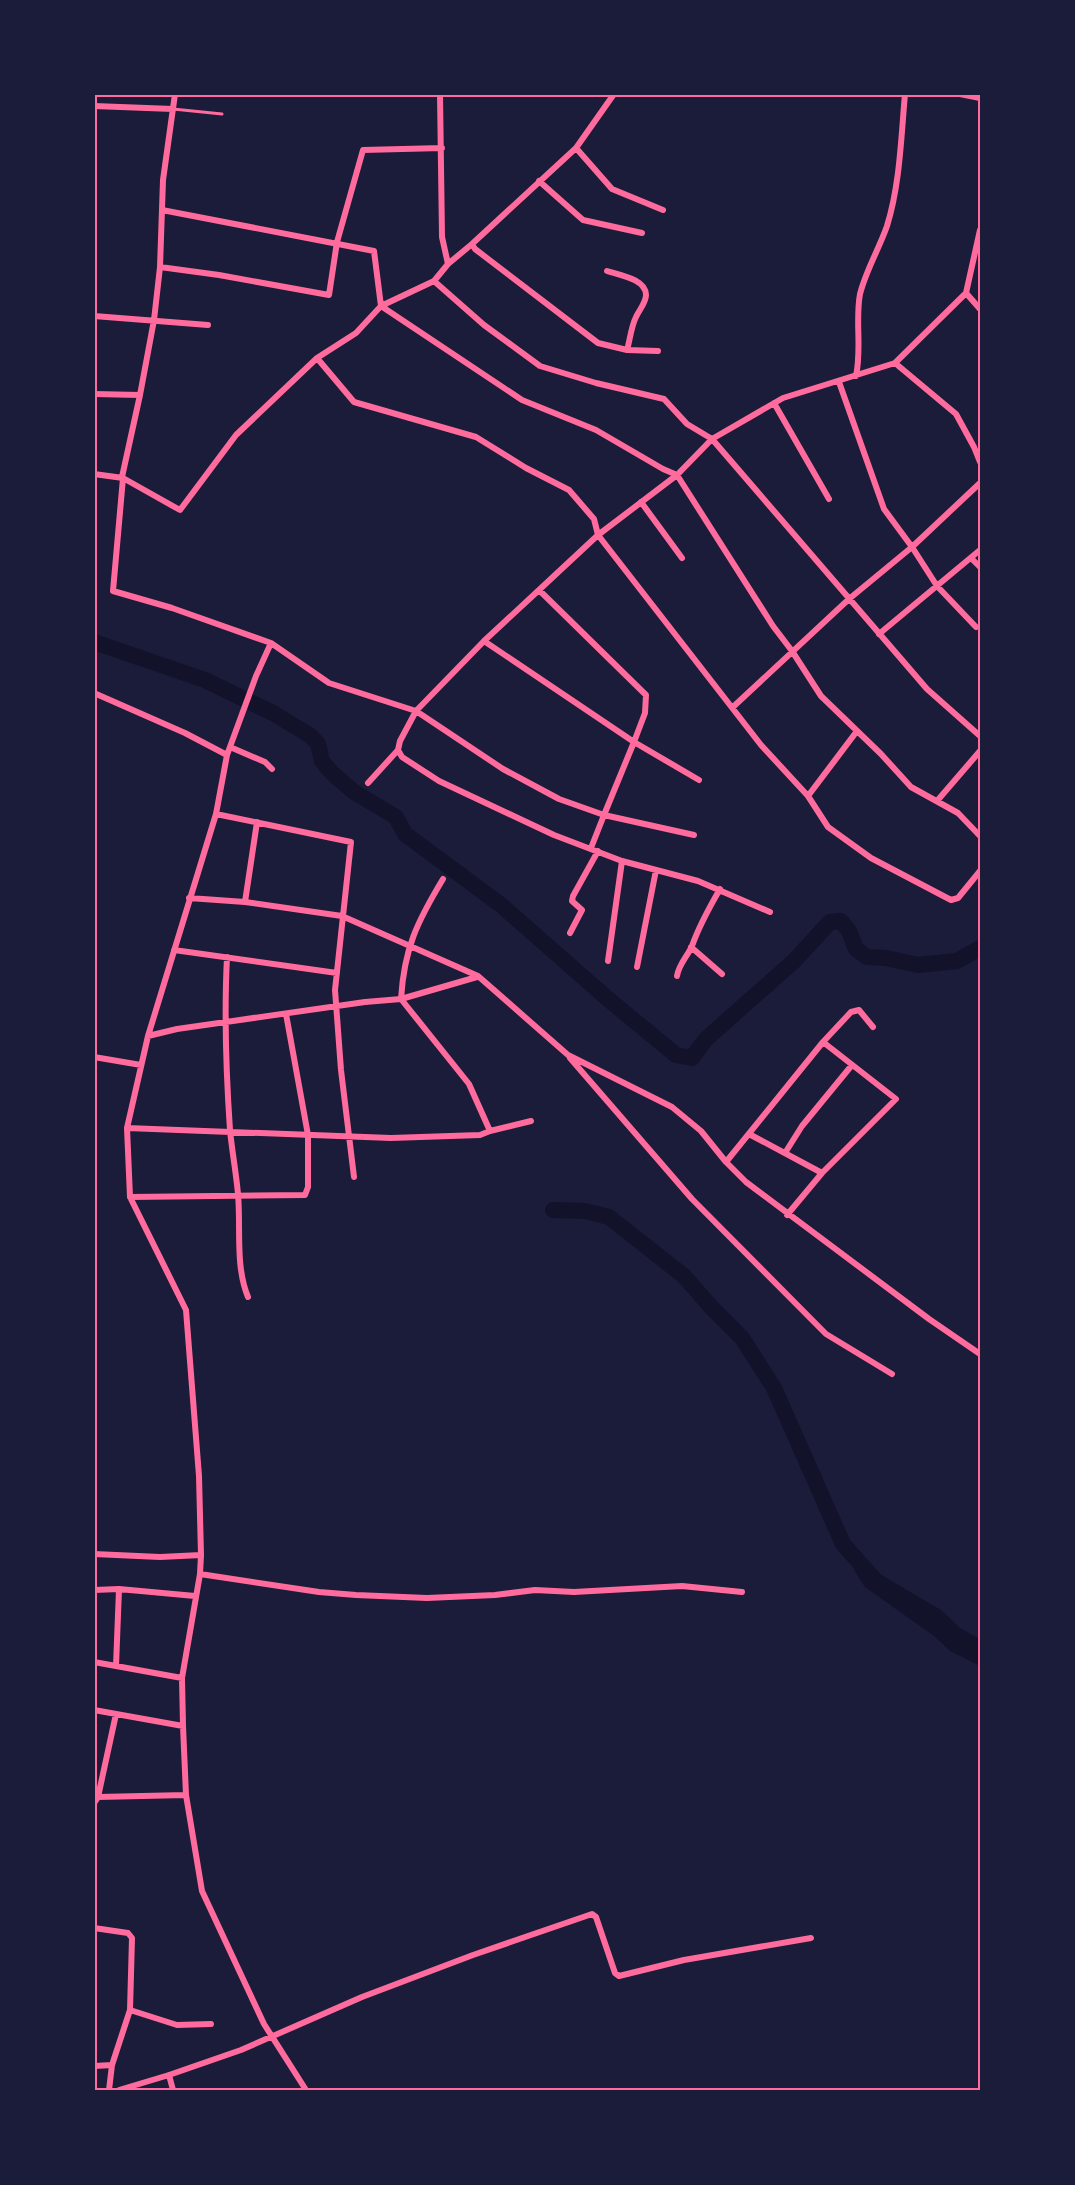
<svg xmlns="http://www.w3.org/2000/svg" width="1075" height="2185" font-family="'Nunito Sans',sans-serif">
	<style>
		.water { fill: #12122b }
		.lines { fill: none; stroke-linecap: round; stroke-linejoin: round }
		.river { stroke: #12122b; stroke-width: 16 }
		.service { stroke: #ff6b9d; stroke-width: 3 }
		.minor { stroke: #ff6b9d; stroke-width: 6 }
		.neatline { fill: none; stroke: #ff6b9d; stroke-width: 2 }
	</style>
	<rect width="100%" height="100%" fill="#1b1b3a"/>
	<!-- water -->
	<path class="water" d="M861,1563L941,1610L960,1628L980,1639V1666L950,1651L934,1636L865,1587L855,1572L854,1565Z"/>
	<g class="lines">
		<!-- river -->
		<path class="river" d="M94,642L205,680L273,713L311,736L318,744L322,761L332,773L354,792L396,817L405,834L501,905L608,999L676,1055L692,1058L706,1039L794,961L830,922L841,921L849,931L856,949L867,957L886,958L918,965L957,961L980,948
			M553,1210L585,1211L609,1217L684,1276L711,1307L742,1338L774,1388L843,1544L875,1580"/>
		<!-- service -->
		<path class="service" d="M173,109L222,114"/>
		<!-- minor -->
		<path class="minor" d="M440,94L442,237L448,264
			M614,94L576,148L472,244L448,264L434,281L381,306L356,333L317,358L236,435L180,510L123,478L113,591L172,608L271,643L329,683L416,711L503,769L559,799L604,815L634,742L699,780
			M960,94L980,98
			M94,106L173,109
			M576,148L612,189L663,210
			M539,181L583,220L642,233
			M162,210L374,251L381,306L522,400L596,430L663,469L677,475L773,626L792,651L821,696L881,754L911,787L958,813L980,836
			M472,244L475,249L598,343L627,350L658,351
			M160,267L219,275L329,295L337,242L363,150L442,148
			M607,271C619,275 646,279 646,295C646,303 639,310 636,317C631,327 630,340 627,350
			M434,281L484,325L540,366L596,383L664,399L687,424L712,439L927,689L980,736
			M966,293L980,230
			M94,316L208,325
			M317,358L354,402L476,437L526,468L569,490L594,519L598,535L761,745L808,796L828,827L871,858L951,900L958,898L980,871
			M895,363L956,414L974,447L980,462
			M856,376C862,348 855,321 860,294C866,270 879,249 887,226C900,184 901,138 905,94
			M839,382L884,509L912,547L937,586L976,627
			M94,394L140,395
			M774,403L829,499
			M94,474L123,478
			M122,477L140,395L154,320L160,267L163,180L175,94
			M641,502L682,558
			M971,558L980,567
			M539,590L484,641L416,711L400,741L398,750L402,757L439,781L554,835L622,861L698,881L770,912
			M879,634L980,550
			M484,641L634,742L645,713L646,695L539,590L598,535L677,475L712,439L783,398L895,363L966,293L980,309
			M94,693L185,733L227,755L216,814L148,1036L127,1128L130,1197L186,1310L199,1476L201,1555L200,1574L182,1678L183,1726L186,1795L202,1891L264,2024L306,2090
			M733,707L849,599L912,547L980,483
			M230,747L265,762L272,769
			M227,755L256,676L271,643
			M368,783L398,750
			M808,796L857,731
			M937,801L980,751
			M216,814L351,842L335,990L341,1070L354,1177
			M591,848L604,815L694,835
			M189,898L245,902L342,916L478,976L568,1055L672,1107L701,1131L726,1162L746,1182L929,1319L980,1354
			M245,902L257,822
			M570,933L582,910L572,901L573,896L598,851
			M691,947L722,974
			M174,950L337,973
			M227,957C224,1015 226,1072 230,1130C232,1151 236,1172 238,1194C241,1227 235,1266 248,1297
			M608,961L622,861
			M637,967L656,870
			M677,976C679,964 687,957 692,946C699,926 709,908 720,889
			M148,1036L177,1029L365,1002L401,999L477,977
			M94,1057L141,1065
			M570,1058L692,1199L826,1334L892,1374
			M127,1128L391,1138L480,1135L490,1131L469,1084L401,999C404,949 417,922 443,879
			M490,1131L531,1121
			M749,1134L822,1173
			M785,1153L802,1126L852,1065
			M726,1162L823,1042L851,1012L859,1010L873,1027
			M130,1197L305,1195L308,1187V1135L286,1014
			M787,1215L822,1173L896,1099L823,1042
			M94,1554L160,1557L201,1555
			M200,1574L319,1592L356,1595L427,1598L495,1595L535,1590L574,1592L682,1586L742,1592
			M94,1590L119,1589
			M94,1662L182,1678
			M116,1666L119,1589L195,1596
			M94,1710L183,1726
			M98,1797L116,1714
			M94,1803L98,1797L186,1795
			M94,1928L128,1933L132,1938L130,2010L112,2065L109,2090
			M130,2010L177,2025L211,2024
			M94,2066L112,2065
			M169,2075L173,2090
			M119,2090L169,2075L241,2050L362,1997L473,1955L592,1914L596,1917L615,1973L619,1976L684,1960L811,1938"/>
	</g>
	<!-- border -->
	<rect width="1075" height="2185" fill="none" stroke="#1b1b3a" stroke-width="192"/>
	<rect x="96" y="96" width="883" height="1993" class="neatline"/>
</svg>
